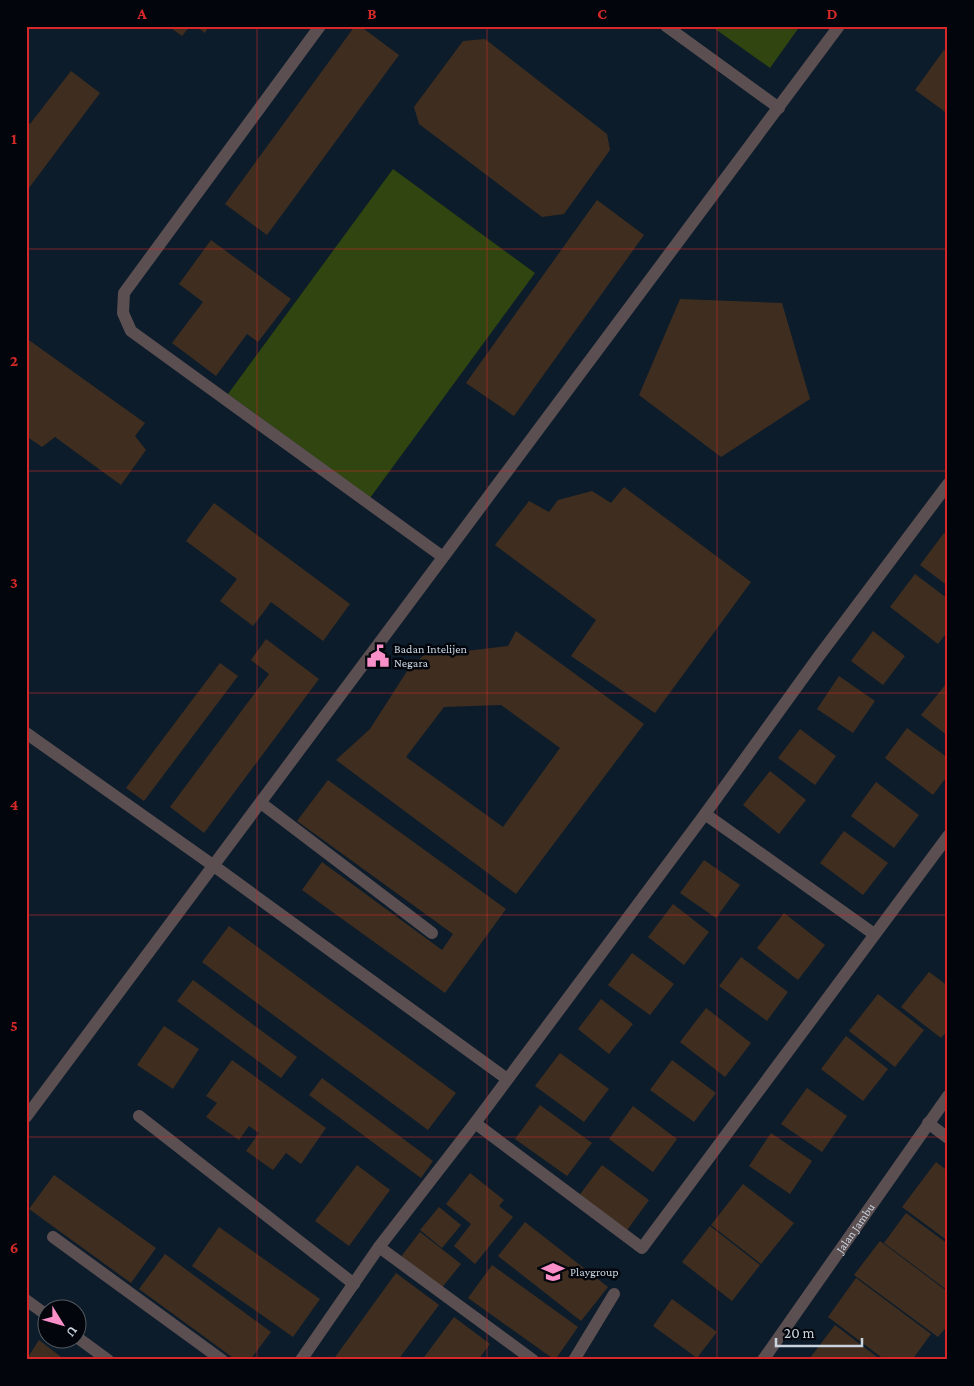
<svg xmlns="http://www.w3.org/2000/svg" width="974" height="1386" font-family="'Crimson Pro',serif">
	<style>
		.green { fill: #30450f }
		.building { fill: #3f2e1f; fill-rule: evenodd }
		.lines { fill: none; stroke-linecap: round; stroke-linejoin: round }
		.minor { stroke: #5b4f52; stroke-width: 12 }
		.grid { fill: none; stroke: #d62828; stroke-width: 1; stroke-opacity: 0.55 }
		.labels { text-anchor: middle; stroke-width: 5; stroke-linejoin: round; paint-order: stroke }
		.poi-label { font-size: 12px; fill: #c9d3dd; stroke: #02060c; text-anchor: start }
		.street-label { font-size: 12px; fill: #c9d3dd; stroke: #02060c }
		.neatline { fill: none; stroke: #d62828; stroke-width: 2 }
		.grid-label { font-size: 16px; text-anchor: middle; font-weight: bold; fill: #d62828 }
	</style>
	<rect width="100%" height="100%" fill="#0d1c2a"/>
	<!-- green -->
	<path class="green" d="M711,26H800L770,68Z
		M393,169L535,273L370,498L228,394Z"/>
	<!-- building -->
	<path class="building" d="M168,26H190L182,36Z
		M196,26H209L205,33Z
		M355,26H360L399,55L267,235L225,204Z
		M485,39L607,134L610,150L564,214L542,217L419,124L414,107L463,41Z
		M944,50L948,53V114L915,90Z
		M71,71L100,93L26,192V121L30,124Z
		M597,200L644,235L514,416L466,383Z
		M211,240L291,299L258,342L247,334L216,376L172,343L203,302L179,284Z
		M680,299L782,303L810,399L721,457L639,395Z
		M26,338L145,423L135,436L146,450L121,485L55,437L42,447L26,436Z
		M624,487L751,582L655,713L571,656L596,620L495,545L529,501L549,512L558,500L592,491L611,503Z
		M214,503L350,604L323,641L271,602L253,626L220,601L237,579L186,541Z
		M944,533L948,536V586L920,565Z
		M915,574L948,599V631L938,644L890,607Z
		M516,631L644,724L516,894L336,760L370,729L409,668L432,648L449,653L508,646ZM501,705L560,748L503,827L406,757L444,707Z
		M873,631L905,656L883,685L851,661Z
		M266,639L319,679L204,833L170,807L269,674L251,660Z
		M220,663L238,676L144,801L126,788Z
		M839,676L875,701L853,733L817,709Z
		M946,684L948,686V736L921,715Z
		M907,728L948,758V775L933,795L885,758Z
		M800,729L836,756L815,785L778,758Z
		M770,771L806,800L779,834L743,805Z
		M328,780L506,909L445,993L302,890L322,862L442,950L453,934L297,821Z
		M876,782L919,815L894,848L851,816Z
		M844,831L888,863L863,895L820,863Z
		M704,860L740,885L716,918L680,893Z
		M673,904L709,932L684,965L648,937Z
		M784,913L825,945L798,980L757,948Z
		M229,926L456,1093L428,1130L202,962Z
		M632,953L674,984L650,1015L608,985Z
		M741,957L788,992L767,1021L719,986Z
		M929,972L948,986V1030L941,1038L901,1007Z
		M193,980L297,1057L281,1078L177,1001Z
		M878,994L924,1030L895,1067L849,1031Z
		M601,999L633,1024L609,1054L578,1029Z
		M706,1008L751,1043L725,1077L680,1042Z
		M164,1026L199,1049L173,1089L137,1065Z
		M846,1036L888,1069L863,1101L821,1069Z
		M560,1053L609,1089L584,1122L535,1086Z
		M232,1060L326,1128L301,1164L286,1153L273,1170L246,1151L259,1133L249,1126L239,1140L206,1117L217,1103L206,1096Z
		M672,1060L716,1093L694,1122L650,1090Z
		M322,1078L433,1161L421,1178L309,1095Z
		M807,1088L847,1116L822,1152L781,1124Z
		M540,1105L592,1143L567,1176L515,1139Z
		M633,1106L677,1139L653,1172L609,1139Z
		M771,1133L812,1161L790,1194L749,1166Z
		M936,1162L948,1171V1241L902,1207Z
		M357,1165L390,1190L349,1246L315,1221Z
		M602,1165L649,1200L625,1233L578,1197Z
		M470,1173L504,1200L499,1206L513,1217L475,1264L454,1246L471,1224L446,1204Z
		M54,1175L156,1248L131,1283L29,1209Z
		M743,1184L794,1223L761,1264L711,1225Z
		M439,1207L461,1225L442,1248L420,1230Z
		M906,1213L948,1244L947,1290L884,1243Z
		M525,1222L608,1287L581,1321L498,1256Z
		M710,1226L760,1265L732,1301L682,1262Z
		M219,1227L320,1299L293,1337L192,1266Z
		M420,1232L461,1264L440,1290L400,1258Z
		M880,1241L948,1292V1325L938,1337L854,1275Z
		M165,1254L271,1332L250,1360H236L139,1289Z
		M492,1265L578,1327L555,1360L468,1298Z
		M396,1273L439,1305L398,1360H333Z
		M856,1278L931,1334L912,1360H885L828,1317Z
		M672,1299L717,1332L697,1358L653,1326Z
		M454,1317L490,1344L478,1360H422Z
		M835,1325L881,1360H813L810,1358Z
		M39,1340L65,1360H26Z"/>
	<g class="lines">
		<!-- minor -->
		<g class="minor">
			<path d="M320,26L124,293L123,313L131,331L443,557"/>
			<path d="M666,26L779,108"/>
			<path d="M26,733L214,866L507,1079"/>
			<path d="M261,803L432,933"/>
			<path d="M705,814L874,934"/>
			<path d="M139,1116L354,1284"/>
			<path d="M26,1117L839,26"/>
			<path d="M475,1123L642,1248L948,836"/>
			<path d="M928,1123L948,1138"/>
			<path d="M53,1237L222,1360"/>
			<path d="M379,1247L533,1360"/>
			<path d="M26,1300L48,1316"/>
			<path d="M78,1338L108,1360"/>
			<path d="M301,1360L379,1247L475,1123L705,814L819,656L948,484"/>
			<path d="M574,1360L614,1294"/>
			<path id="s1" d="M763,1360L948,1096"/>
		</g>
	</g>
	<!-- grid -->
	<path class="grid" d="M257,26V1360M487,26V1360M717,26V1360M26,249H948M26,471H948M26,693H948M26,915H948M26,1137H948"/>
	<!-- icons -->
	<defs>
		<symbol id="civic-bare" viewBox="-9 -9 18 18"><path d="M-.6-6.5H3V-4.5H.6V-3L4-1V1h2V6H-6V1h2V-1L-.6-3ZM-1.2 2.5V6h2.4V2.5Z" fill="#f98fc9" stroke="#02060c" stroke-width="2.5" paint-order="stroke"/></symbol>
		<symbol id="school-bare" viewBox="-9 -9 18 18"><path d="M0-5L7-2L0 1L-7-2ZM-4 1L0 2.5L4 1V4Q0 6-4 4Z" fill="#f98fc9" stroke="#02060c" stroke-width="2.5" paint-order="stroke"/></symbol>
	</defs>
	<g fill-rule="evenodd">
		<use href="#civic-bare" x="362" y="640" width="32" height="32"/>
		<use href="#school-bare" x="537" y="1256" width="32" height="32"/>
	</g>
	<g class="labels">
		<!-- poi labels -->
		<g class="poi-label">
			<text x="394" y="653">Badan Intelijen<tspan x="394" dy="14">Negara</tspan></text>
			<text x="570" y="1276">Playgroup</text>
		</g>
		<!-- street labels -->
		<g class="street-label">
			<text dy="4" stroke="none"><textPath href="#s1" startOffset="161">Jalan Jambu</textPath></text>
		</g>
	</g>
	<!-- border -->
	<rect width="974" height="1386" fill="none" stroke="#02060c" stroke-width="55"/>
	<!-- north arrow -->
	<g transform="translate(62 1324) rotate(127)"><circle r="24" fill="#02060c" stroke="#525860"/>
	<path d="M0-4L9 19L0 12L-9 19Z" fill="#f98fc9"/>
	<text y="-8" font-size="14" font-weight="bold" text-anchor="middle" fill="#c9d3dd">U</text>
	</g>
	<!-- scale -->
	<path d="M776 1338v8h86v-8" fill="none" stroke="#c9d3dd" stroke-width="2.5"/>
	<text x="784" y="1338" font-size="15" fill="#c9d3dd" stroke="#02060c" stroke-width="4" paint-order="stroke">20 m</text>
	<rect x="28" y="28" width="918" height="1330" class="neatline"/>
	<g class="grid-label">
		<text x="142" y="19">A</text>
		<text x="372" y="19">B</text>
		<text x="602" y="19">C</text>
		<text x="832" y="19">D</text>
		<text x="14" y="144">1</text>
		<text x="14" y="366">2</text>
		<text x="14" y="588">3</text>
		<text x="14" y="810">4</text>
		<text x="14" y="1031">5</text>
		<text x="14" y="1253">6</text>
	</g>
</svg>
